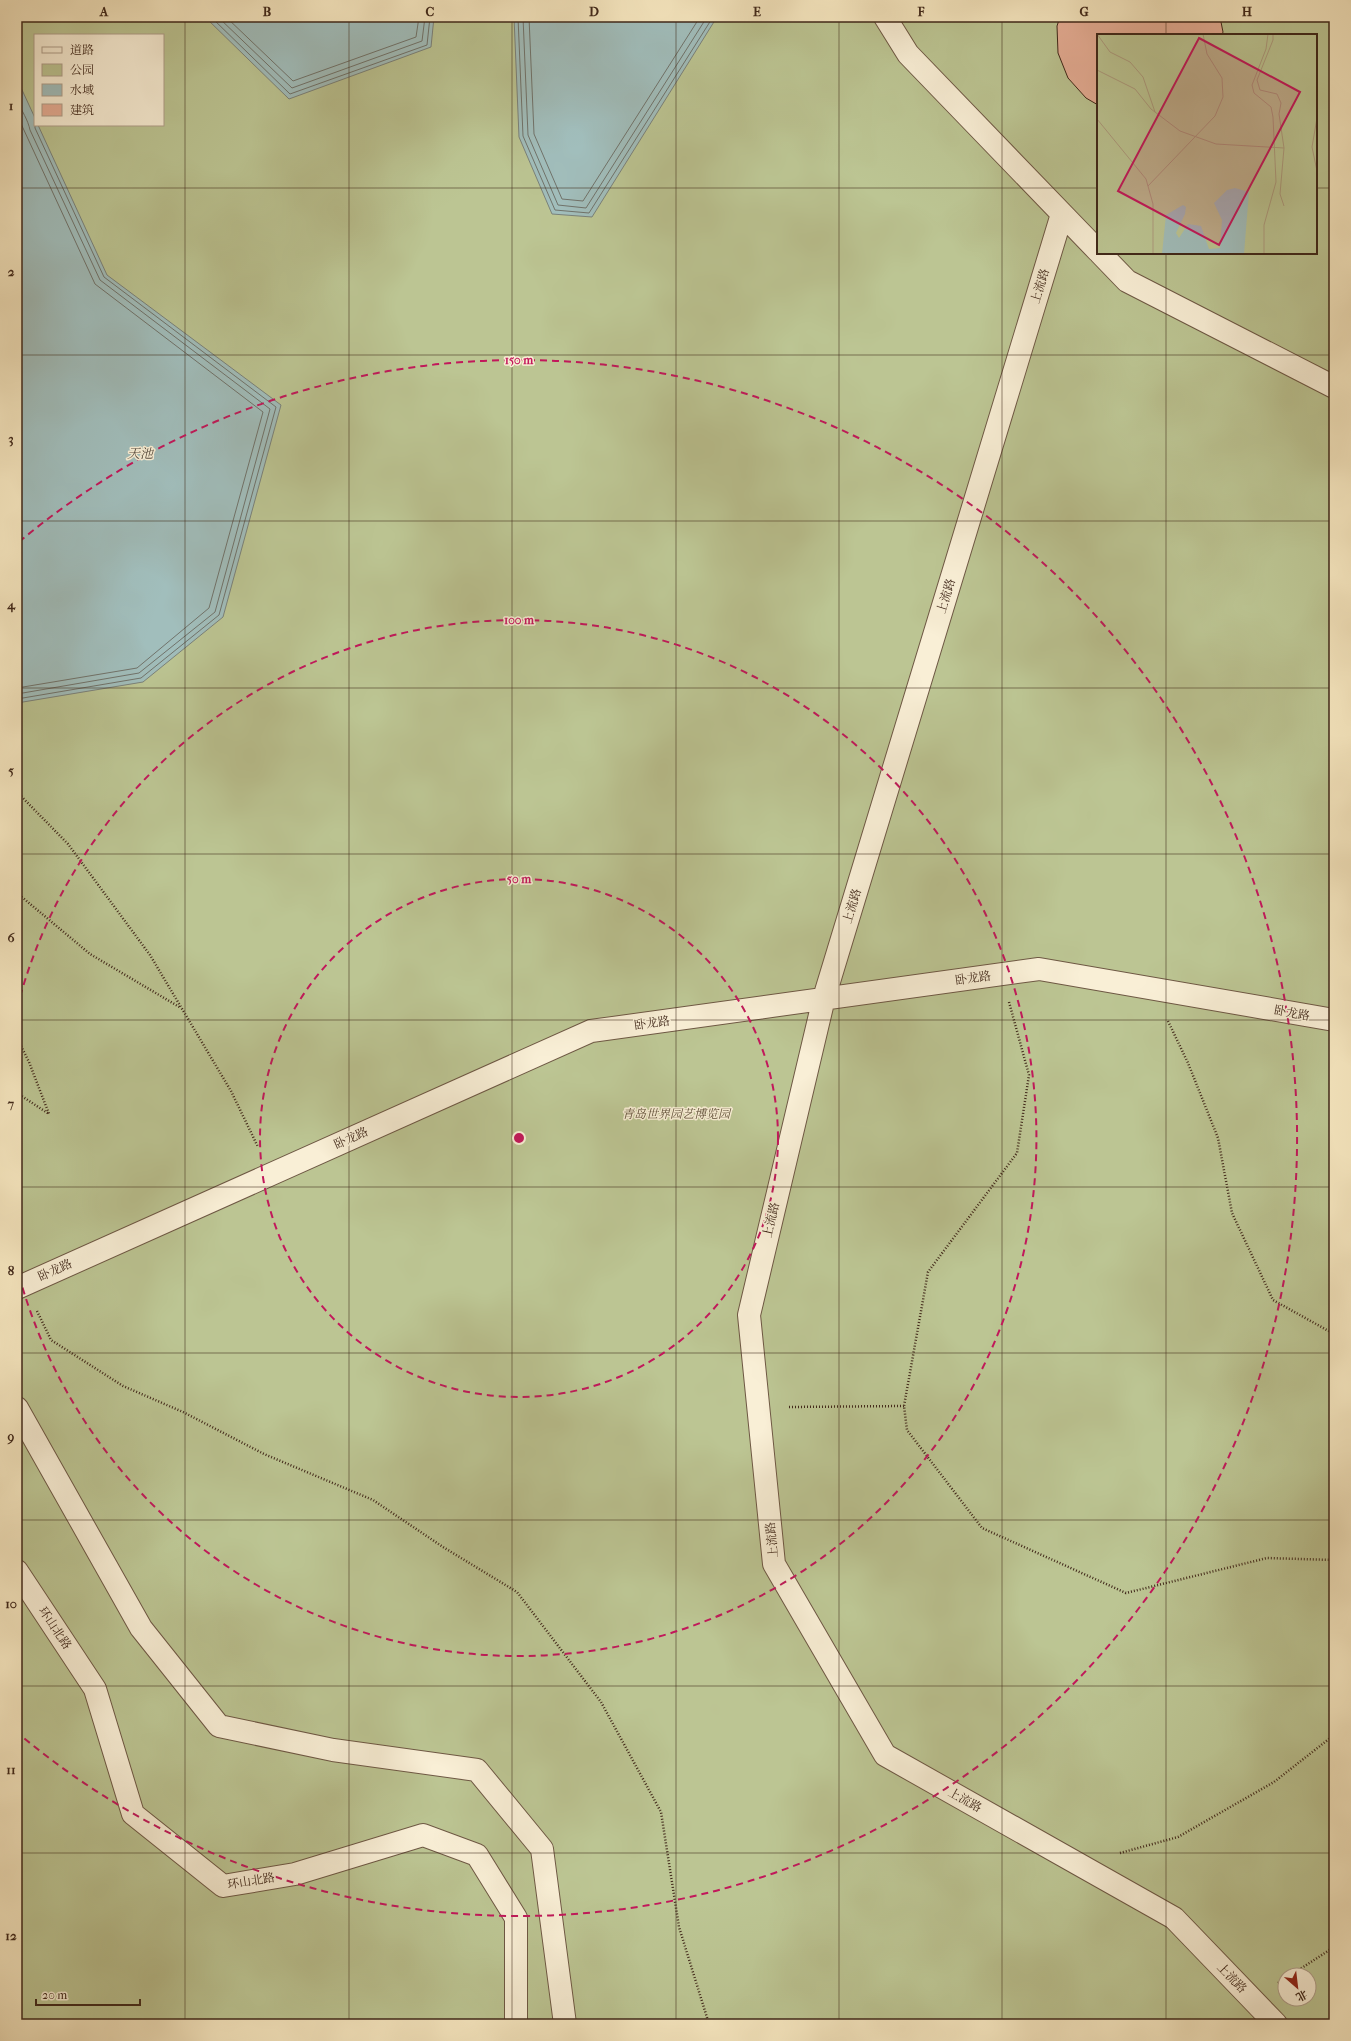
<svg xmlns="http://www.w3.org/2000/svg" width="1351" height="2041" font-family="'IM FELL French Canon','Noto Serif SC',serif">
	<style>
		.green { fill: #bcc593; stroke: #7e7656; fill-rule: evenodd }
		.water { fill: #a1bebc; stroke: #7a827b }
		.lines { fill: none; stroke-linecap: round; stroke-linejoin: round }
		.shore { stroke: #70736b; stroke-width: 1 }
		.building { fill: #e6ae96; stroke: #40281a }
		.street-casing { stroke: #6e5844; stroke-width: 24 }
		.path { stroke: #40281a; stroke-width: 2.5; stroke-dasharray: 1 2; stroke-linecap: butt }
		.street { stroke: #f9efd6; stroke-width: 22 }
		.grid { fill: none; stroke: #40281a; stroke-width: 1; stroke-opacity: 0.55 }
		.ring { fill: none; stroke: #c2185b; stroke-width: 2; stroke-dasharray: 7 5 }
		.labels { text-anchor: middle; stroke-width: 3; stroke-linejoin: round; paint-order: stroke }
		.street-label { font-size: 12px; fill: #40281a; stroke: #f9efd6 }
		.park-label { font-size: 12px; font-style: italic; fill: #5f4f38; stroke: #f9efd6 }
		.water-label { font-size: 13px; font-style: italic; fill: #584e42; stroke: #f9efd6 }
		.inset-road { fill: none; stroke: #ad9b7e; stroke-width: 1 }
		.view { fill: #c2185b; fill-opacity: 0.15; stroke: #c2185b; stroke-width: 2 }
		.inset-edge { fill: none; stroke: #40281a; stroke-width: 2 }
		.centre { fill: #c2185b; stroke: #f9efd6; stroke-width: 2 }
		.ring-label { font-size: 12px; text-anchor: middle; font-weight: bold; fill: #c2185b; stroke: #f9efd6; stroke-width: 3; stroke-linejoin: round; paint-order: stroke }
		.neatline { fill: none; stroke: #40281a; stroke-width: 1.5 }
		.grid-label { font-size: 13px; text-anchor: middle; font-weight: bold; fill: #40281a }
	</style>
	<rect width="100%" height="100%" fill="#f6e7c0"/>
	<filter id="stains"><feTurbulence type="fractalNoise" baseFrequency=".005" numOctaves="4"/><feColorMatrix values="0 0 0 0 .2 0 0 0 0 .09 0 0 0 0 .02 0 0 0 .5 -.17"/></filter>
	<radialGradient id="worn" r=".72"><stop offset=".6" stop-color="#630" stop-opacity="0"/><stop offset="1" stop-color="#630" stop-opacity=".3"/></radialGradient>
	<!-- green -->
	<path class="green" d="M17,17H1334V2024H17ZM35,35H163V125H35ZM1098,35H1316V253H1098ZM1285,1975H1309V1999H1285Z"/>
	<!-- water -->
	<path class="water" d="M205,17H434L431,47L289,99Z
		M514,17H717L592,217L552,214L519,137Z
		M17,79L35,118V125H38L107,275L281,405L223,617L143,682L17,703Z"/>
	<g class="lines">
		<!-- shore -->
		<path class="shore" d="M211,17L290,94L427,45L430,17
			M218,17L292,88L422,41L425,17
			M226,17L293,81L416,37L419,17
			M518,17L523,136L555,210L589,213L713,17
			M523,17L528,135L558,205L586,208L707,17
			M529,17L534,134L562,199L583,201L700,17
			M17,101C22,111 28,120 30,130L100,280L270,409L215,612L139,673L17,694
			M17,115L95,284L263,412L209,608L137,668L17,688
			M17,699L141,678L219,615L276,407L104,277L35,128V124"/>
	</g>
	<!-- building -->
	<path class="building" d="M1060,17H1220L1223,32L1222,35H1098V105L1086,98L1068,78L1058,53L1057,26Z"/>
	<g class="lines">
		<defs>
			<path id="street" d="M885,17L908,54L1098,251
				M1062,214L824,998L749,1315L774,1564L885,1755L1174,1918L1276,2024
				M1100,253L1127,281L1334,387
				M17,1288L591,1031L1039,969L1334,1020
				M17,1408L141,1628L219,1726L333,1750L477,1770L542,1849L565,2024
				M17,1571L95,1689L133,1814L223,1886L295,1874L423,1835L477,1855L516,1918V2024"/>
		</defs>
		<!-- street casing -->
		<use href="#street" class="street-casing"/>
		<!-- path -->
		<path class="path" d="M17,792L68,844L150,955L231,1091L258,1147
			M17,893L90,954L181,1008
			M1009,1002L1029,1075L1017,1153L928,1272L904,1406L907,1430L982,1528L1126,1593L1267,1558L1334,1560
			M1168,1021L1188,1063L1218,1138L1232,1213L1273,1300L1334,1334
			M17,1038L29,1062L49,1114L17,1093
			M37,1311L51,1340L123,1386L183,1412L264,1454L373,1500L443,1547L517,1592L601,1702L661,1812L679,1927L709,2024
			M789,1407L904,1406
			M1120,1853L1178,1837L1274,1782L1334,1735
			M1291,1975L1334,1947
			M1278,1983L1285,1979"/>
		<!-- street -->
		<use href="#street" class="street"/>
	</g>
	<!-- grid -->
	<path class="grid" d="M185,17V2024M349,17V2024M512,17V2024M676,17V2024M839,17V2024M1002,17V2024M1166,17V35M17,188H1098M1316,188H1334M1166,253V2024M17,355H1334M17,521H1334M17,688H1334M17,854H1334M17,1020H1334M17,1187H1334M17,1353H1334M17,1520H1334M17,1686H1334M17,1853H1334"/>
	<!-- distance rings -->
	<g class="ring">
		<circle cx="519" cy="1138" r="259"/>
		<path d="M17 1008A518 518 0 1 1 17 1268"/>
		<path d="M19 542A778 778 0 1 1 19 1734"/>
	</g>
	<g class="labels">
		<!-- street labels -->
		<g class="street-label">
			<text transform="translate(1040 286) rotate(-73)" y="4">上流路</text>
			<text transform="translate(946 596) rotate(-73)" y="4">上流路</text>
			<text transform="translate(852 906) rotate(-73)" y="4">上流路</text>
			<text transform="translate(973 978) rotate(-8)" y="4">卧龙路</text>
			<text transform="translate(1292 1013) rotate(10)" y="4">卧龙路</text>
			<text transform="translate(652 1023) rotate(-8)" y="4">卧龙路</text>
			<text transform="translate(351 1138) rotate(-24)" y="4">卧龙路</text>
			<text transform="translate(771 1220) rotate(-77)" y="4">上流路</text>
			<text transform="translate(55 1270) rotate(-24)" y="4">卧龙路</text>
			<text transform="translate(772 1540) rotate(-96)" y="4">上流路</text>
			<text transform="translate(55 1628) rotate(56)" y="4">环山北路</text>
			<text transform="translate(965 1800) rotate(29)" y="4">上流路</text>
			<text transform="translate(251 1881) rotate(-9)" y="4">环山北路</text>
			<text transform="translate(1232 1978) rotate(46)" y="4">上流路</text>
		</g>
		<!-- park labels -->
		<g class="park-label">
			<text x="676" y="1118">青岛世界园艺博览园</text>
		</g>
		<!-- water labels -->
		<g class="water-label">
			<text x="140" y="458">天池</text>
		</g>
	</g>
	<!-- overview -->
	<g transform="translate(1097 34)">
		<rect width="220" height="220" fill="#f6e7c0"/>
		<path d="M0,0H220V220H0Z" fill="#bcc593"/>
		<path d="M138,154L152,158L147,220H65L69,181L86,171L89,173L88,180L79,199L82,204L91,190L104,192L112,215L123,214L125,186L117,169L130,156Z" fill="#a1bebc"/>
		<path class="inset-road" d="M0,0L13,18L33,28L46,43L58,78M176,0V6L160,46L163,56L180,60L184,69L182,80L187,114L183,160L187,172M0,36L38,55L54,75L83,97L119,110L187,114M220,84L215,113L220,137M0,85L49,145L56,170V220M51,152L118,82L126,63L125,44L110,20L106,0M167,220V191L179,148L176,83L174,73L157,59L155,51L169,15L171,0"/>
		<path class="view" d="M102,4L203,58L122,211L21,157Z"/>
		<rect width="220" height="220" class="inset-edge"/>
	</g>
	<circle cx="519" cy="1138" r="6" class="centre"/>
	<g class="ring-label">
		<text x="519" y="364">150 m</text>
		<text x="519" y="624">100 m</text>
		<text x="519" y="883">50 m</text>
	</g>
	<!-- margin -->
	<rect width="1351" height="2041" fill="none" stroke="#f6e7c0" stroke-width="44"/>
	<!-- legend -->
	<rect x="34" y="34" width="130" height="92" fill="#f9efd6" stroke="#af9f8b"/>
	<rect x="42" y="47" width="20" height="6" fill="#f9efd6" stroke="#af9f8b"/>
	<text x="70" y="54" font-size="12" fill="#40281a">道路</text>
	<rect x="42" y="64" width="20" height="12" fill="#bcc593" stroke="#af9f8b"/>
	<text x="70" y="74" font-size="12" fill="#40281a">公园</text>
	<rect x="42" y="84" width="20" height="12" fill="#a1bebc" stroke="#af9f8b"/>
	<text x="70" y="94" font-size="12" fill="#40281a">水域</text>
	<rect x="42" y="104" width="20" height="12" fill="#e6ae96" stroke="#af9f8b"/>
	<text x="70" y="114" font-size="12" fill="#40281a">建筑</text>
	<!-- north arrow -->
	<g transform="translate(1297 1987) rotate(152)"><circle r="19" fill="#f9efd6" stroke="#af9f8b"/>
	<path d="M0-3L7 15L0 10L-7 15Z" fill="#8f2418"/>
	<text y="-6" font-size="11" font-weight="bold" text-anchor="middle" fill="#40281a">北</text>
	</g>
	<!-- scale -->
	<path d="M36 1999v6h104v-6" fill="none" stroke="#40281a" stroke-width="2"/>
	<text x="42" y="1999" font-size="12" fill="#40281a" stroke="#f9efd6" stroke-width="3" paint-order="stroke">20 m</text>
	<rect x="22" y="22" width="1307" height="1997" class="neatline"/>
	<g class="grid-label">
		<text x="104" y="16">A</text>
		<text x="267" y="16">B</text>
		<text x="430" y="16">C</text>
		<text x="594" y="16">D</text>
		<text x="757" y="16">E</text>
		<text x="921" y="16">F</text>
		<text x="1084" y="16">G</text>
		<text x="1247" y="16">H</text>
		<text x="11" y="110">1</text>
		<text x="11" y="276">2</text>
		<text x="11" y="443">3</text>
		<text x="11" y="609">4</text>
		<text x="11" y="775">5</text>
		<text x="11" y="942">6</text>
		<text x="11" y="1108">7</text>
		<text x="11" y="1275">8</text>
		<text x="11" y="1441">9</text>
		<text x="11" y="1608">10</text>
		<text x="11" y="1774">11</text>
		<text x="11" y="1940">12</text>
	</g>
	<rect width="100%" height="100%" filter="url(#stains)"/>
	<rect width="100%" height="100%" fill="url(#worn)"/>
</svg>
